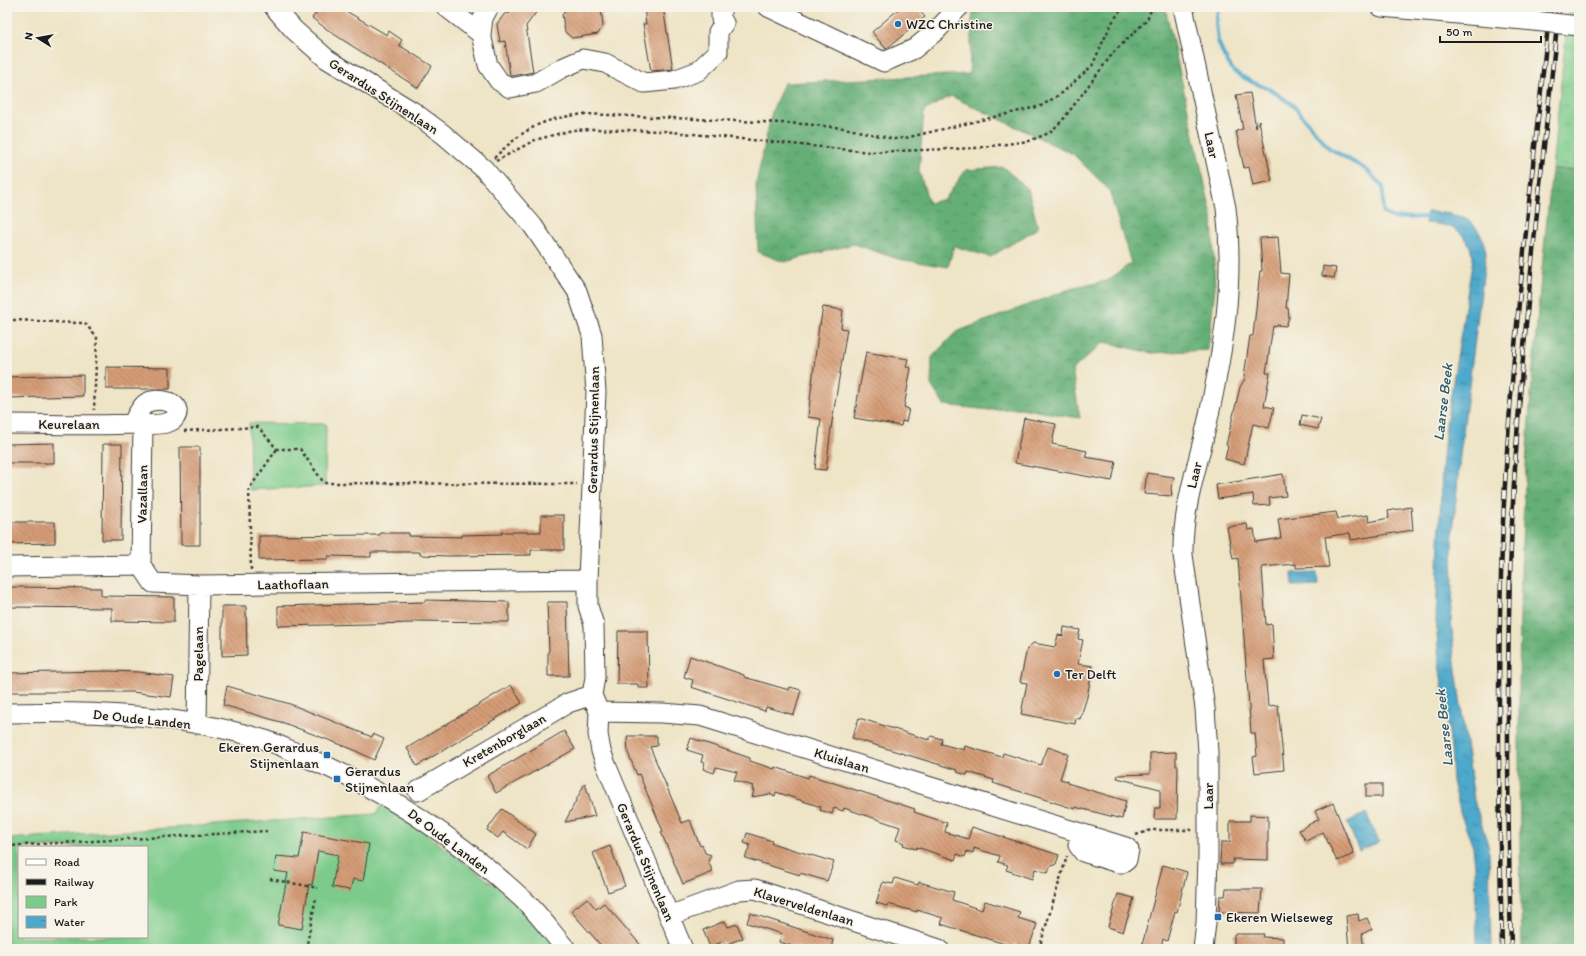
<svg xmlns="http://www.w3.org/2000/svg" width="1586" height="956" font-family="Itim,sans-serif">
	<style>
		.grass { fill: url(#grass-tufts); stroke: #4c7454 }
		.forest { fill: url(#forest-crowns); stroke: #40664a }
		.park { fill: #7ccb8b; stroke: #4c7454; fill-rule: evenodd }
		.water { fill: url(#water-ripples); stroke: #356274 }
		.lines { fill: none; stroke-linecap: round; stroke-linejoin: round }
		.stream { stroke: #4ea9cc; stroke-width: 4 }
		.building { fill: url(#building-back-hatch) }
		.minor-casing { stroke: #3c3a36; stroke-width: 21 }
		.path { stroke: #3c3a36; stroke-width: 2.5; stroke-dasharray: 3 3; stroke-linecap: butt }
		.minor { stroke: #fff; stroke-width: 19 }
		.rail-casing { stroke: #1c1c1c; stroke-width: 4.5 }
		.rail { stroke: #f7f3e8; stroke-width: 3; stroke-dasharray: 9; stroke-linecap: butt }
		.minor-bridge-casing { stroke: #3c3a36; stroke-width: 21; stroke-linecap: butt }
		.minor-bridge { stroke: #fff; stroke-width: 19 }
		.poi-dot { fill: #1f6fb2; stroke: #f7f3e8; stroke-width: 1.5 }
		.labels { text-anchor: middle; stroke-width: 3; stroke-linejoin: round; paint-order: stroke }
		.poi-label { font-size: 14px; fill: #1c1c1c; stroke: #f7f3e8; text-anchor: start }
		.street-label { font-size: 14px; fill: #1c1c1c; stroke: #f7f3e8 }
		.water-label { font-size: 15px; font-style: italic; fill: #325b6b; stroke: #f7f3e8 }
	</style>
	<defs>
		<pattern id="grass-tufts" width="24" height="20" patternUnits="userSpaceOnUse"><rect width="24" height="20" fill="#7ccb8b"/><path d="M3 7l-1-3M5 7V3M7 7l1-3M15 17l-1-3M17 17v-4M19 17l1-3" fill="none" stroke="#6bae77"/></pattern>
		<pattern id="forest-crowns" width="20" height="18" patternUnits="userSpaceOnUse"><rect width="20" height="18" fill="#65af77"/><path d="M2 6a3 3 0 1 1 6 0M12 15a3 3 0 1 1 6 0" fill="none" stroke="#528e61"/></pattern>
		<pattern id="water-ripples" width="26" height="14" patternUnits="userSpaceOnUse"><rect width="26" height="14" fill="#4ea9cc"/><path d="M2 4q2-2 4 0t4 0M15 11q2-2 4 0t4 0" fill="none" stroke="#4089a5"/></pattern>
		<pattern id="building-back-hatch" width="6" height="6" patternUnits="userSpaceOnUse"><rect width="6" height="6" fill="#d59d77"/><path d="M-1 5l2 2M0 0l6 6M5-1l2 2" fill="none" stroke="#ac7f61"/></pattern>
	</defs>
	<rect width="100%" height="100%" fill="#f7f3e8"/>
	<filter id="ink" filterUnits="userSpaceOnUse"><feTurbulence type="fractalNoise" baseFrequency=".025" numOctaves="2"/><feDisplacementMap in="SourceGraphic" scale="8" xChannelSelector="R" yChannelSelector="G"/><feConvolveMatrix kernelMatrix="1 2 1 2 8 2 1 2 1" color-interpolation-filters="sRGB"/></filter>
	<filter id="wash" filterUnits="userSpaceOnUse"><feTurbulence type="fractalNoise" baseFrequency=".012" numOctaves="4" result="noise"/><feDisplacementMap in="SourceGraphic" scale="16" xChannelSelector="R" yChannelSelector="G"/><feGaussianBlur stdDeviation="0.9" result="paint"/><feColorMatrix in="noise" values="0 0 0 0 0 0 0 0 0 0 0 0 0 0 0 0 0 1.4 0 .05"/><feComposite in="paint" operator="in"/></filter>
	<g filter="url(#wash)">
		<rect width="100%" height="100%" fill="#eee4c6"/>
		<!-- grass -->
		<path class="grass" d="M1569,7H1579V146L1574,170L1552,169Z"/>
		<!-- forest -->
		<path class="forest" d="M973,7H1165L1212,216L1215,288L1208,350L1152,353L1104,342L1072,370L1080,418L1020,408L990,410L944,405L931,385L932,357L956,332L1070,289L1107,281L1131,263L1109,190L1073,154L951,96L924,111L919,171L929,203L945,199L966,170L1003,167L1028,189L1038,228L990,257L954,246L948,267L898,259L854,244L784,262L758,252L756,184L772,111L784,83L969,74Z
			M1579,146V949H1522C1519,814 1517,679 1522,544C1527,419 1539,294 1552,169L1574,170Z"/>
		<!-- park -->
		<path class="park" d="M249,423L326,424L325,486L250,490Z
			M383,802L497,887L561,949H7V839L376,814ZM19,847H147V937H19Z"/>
		<!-- water -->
		<path class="water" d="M1427,212C1459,213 1480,217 1486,253L1460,455L1452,545L1453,585L1451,619L1454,655L1474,800L1489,848L1491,949H1477L1475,865L1473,847L1461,815L1453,781L1451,747L1439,663L1436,619L1442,469L1446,425L1473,258C1468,230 1451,224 1425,223Z
			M1317,572L1318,585L1293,586L1292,573Z
			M1366,813L1379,842L1359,851L1347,822Z"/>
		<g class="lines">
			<!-- stream -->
			<path class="stream" d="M1218,9L1216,23L1218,41L1224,56L1234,72L1252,82L1271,90L1293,105L1329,148L1367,170L1383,187V213L1394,218L1431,217"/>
		</g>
		<g id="blocks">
			<!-- building -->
			<path class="building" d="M321,7H350L346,11L387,35L389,31L402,40L399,45L432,66L418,88L332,33L312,18Z
				M514,7H540L526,26L533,72L512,76L510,75L505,41L500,42L497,24L506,12L509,14Z
				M568,7H598L601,9L603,26L598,34L572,38L565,32L562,15Z
				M644,7H663L673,69L651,71L643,24H646Z
				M901,7H916L925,17L886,49L872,32Z
				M1250,93L1256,128L1259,121L1272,181L1253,185L1249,167L1244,168L1236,131L1243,129L1236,95Z
				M1278,237L1281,273L1289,274L1286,308H1288L1289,317L1286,326L1277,325L1276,327L1273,326L1266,373H1270L1264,406L1274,408L1269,428L1253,424L1244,464L1225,459L1228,446L1226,445L1240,387L1246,377L1244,376L1250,336H1253L1260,271H1262L1260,238Z
				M1323,266L1336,268L1334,278L1322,276Z
				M823,307L843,310L841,328L847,329L831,428L826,470L815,469L821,419L808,417L819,325H820Z
				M866,352L908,359L906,367L911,368L904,407L909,409L906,422L902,421L901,426L854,418Z
				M106,367L170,368V389H106Z
				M83,375V396L7,398V377Z
				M1302,415L1321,419L1318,429L1300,425Z
				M1024,418L1056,424L1052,444L1087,451L1085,457L1116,462L1112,481L1015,463Z
				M54,443V463H7V444Z
				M103,444H122L121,540H102Z
				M180,447H200V545H181Z
				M1147,473L1174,477L1171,488L1172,496L1144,494Z
				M1283,474L1286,496L1269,498L1270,505L1254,506L1253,494L1218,499L1216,485Z
				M1411,507L1413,530L1351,540L1350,533L1325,537L1329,567L1296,568V564L1262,567L1266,625L1272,624L1274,659L1264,660L1268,706L1278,705L1284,770L1255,773L1253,757L1257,756L1255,733H1251L1238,558L1233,559L1227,527L1247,524L1248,530L1254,529L1256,542L1281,538L1278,519L1336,512L1338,519L1368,515L1369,522L1389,518L1388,511Z
				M541,515H564V550H531V555L449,556L420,555V552H371V557L328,556V559L259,560V536L380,535V533H409V536L462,537V535L502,534V532H541Z
				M7,522H55V543L7,544Z
				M7,587L101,588V596L174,597V622L112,621V608L7,607Z
				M425,600L509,602V622L414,621V623L278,626V606L425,602Z
				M547,602H567L569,676H548V651H549Z
				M222,606H246L247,655L222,656Z
				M1064,627L1080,630L1078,639L1083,640L1078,664L1093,666L1087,697L1080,719L1076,718L1075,724L1021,714L1027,683L1020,682L1027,649L1033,643L1055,647L1058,635L1063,636Z
				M618,631H648L649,688H638V684H617Z
				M690,656L744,675V677L789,690L790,687L801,690L794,715L766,707L765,711L691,687L693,680L684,677Z
				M107,671L139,672L174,677L171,697L132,692H7V673Z
				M511,685L522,703L417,766L407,748Z
				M227,686L290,704L372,737L373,734L384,739L374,760L352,749L284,723L223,705Z
				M859,718L929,740L931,736L942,739L941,744L964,750L965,746L1002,757L1003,753L1041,765L1048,747L1068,754L1060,779L1067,781V783L1126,801L1122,819L1075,807V809L993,783L994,780L968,772L967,775L957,772V770L852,738Z
				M564,731L575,749L496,793L487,776Z
				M627,736H657V746L650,747L682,823L690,820L700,846L702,845L705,853L711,855L708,861L713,872L683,884L661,832L663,831L639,774L637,775L628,753Z
				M691,738L750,758V761L774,769L775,767L808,778L809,775L915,809L914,812L947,823L945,832L968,839L972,827L1059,855L1056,864L1050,867L1048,873L1035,869L1032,879L1006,870L1008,865L998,862L1000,856L974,848L973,853L967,851L965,857L957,854L955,860L917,847L916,849L903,845L904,843L896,840L900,827L844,808L843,811L834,808L832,814L820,810L821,807L776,792L775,796L770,794L752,797L754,790H752L753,786L734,780L737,772L716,767L714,773L703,769L705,763L701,762L703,755L687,750Z
				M1176,752V766H1178L1177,819H1154L1155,808H1160V789L1117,778L1118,775L1150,774V753Z
				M585,783L595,816L565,822Z
				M1366,784H1382V797H1366Z
				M1333,803L1354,854L1337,861L1323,832L1306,841L1299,830L1319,819L1315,811Z
				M502,809L536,834L527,849L503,832L498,838L487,830Z
				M1250,815L1268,816V860L1233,859V864H1220L1221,842H1230V821H1250Z
				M304,832L369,844L363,881L353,879L350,890L332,887L338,855L318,851L312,885L309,884L302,929L278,925L288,873L274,871L276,856L299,858Z
				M747,833L772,841L771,843L834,862L827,881L800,873V875L745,858L750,845L744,843Z
				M610,846L625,886L608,892L593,853Z
				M1163,865L1187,872L1177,912L1175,911L1167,941L1163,939L1161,949H1141Z
				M895,878L918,885L919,882L954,892L952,900L982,910L985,901L1020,912L1018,918L1037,924L1029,948L1015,944L1014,947L941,924L943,918L917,910V912L888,904L887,906L876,903L883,882L893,884Z
				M1226,889H1262L1260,913L1219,912L1220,896H1225Z
				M1118,894L1134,898L1123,932L1108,927Z
				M587,898L596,909L604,903L644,949H604L571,911Z
				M750,913L833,940L831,949H803L779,942L782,934L747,923Z
				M1358,914L1359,921L1367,918L1372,929L1362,934L1364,949H1349L1346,916Z
				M725,921L728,927L737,924L743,938L727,944L722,942L710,947L703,930Z
				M1234,934H1264L1263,937L1283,938V949H1234Z"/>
		</g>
	</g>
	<g filter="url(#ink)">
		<use href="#blocks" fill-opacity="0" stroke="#3c3a36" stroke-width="1"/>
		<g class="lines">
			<defs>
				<path id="minor" d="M274,7L294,30L327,59L412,111L443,134L484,169L533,226L577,291L592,335L596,392L588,580V606L594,625L595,677L592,695L599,712L598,734L601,751L607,767L683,949
					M446,7L481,34L488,65L499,81L510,88L536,83L562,68L583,59L605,63L644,83L674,80L698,71L718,52V32L724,23L721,19V7
					M768,7L884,62L914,49L937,30L959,7
					M1183,7L1226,208C1235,284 1223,351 1207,424C1197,468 1182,510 1183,555L1205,708L1208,752V856L1206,923L1203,949
					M1381,7L1534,21
					M481,34L483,18L489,7
					M7,424C50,424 93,426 136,424C146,424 160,426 169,422C174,421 178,415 177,410C175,399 152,398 145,404C139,409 136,418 132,424
					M141,565L143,424
					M7,567L141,565L153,583L199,585L588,580
					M599,712L662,713L700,716L1126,847L1129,850L1127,860L1123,863H1118L1083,852L1078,845L1081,833
					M7,713C92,711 179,714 262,739C276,743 289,750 303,756C386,790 461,841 527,903C541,917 553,934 566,949
					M197,724L199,585
					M418,791L568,703L592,695
					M669,916L739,890L755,889L939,949"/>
			</defs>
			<!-- minor casing -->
			<use href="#minor" class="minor-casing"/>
			<!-- path -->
			<path class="path" d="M494,158C525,128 542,118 586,114L804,124L844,128L894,139L905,138L1041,106L1062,93L1092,66L1111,24L1120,11L1126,7
				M496,161L535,140L572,130L593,129L663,131L870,152L976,148L1029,141L1049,133L1062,121L1113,53L1147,20L1152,7
				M7,320C33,320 59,323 85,323L97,338L94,410
				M184,431L258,427L277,449H300L324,483L577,484
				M251,570L249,489L277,449
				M1136,835L1151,830H1194
				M7,846L267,831
				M270,879L318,888
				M306,949L316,897
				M1039,949L1067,856"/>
			<!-- minor -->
			<use href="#minor" class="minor"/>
			<defs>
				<path id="rail" d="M1502,949C1499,815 1497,680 1502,546C1509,366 1531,186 1550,7
					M1511,949C1508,815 1506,680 1511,546C1518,366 1540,186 1559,7"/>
			</defs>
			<!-- rail casing -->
			<use href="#rail" class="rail-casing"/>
			<!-- rail -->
			<use href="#rail" class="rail"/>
			<defs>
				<path id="minor-bridge" d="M1534,21L1579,26"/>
			</defs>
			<!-- minor-bridge casing -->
			<use href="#minor-bridge" class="minor-bridge-casing"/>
			<!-- minor-bridge -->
			<use href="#minor-bridge" class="minor-bridge"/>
		</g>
	</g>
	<!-- markers -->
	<g class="poi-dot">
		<circle cx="898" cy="24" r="4"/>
		<circle cx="1057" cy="674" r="4"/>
		<rect x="323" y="751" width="8" height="8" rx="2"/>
		<rect x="333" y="775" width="8" height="8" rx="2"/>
		<rect x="1214" y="913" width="8" height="8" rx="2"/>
	</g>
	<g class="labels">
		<!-- poi labels -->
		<g class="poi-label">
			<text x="906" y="29">WZC Christine</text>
			<text x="1065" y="679">Ter Delft</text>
			<text x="319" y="752" text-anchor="end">Ekeren Gerardus<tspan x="319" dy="16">Stijnenlaan</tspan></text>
			<text x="345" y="776">Gerardus<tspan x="345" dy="16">Stijnenlaan</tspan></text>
			<text x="1226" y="922">Ekeren Wielseweg</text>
		</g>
		<!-- street labels -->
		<g class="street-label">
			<text transform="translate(384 96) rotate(33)" y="5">Gerardus Stijnenlaan</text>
			<text transform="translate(1212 145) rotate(78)" y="5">Laar</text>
			<text x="69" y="429">Keurelaan</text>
			<text transform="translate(593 430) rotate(-89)" y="5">Gerardus Stijnenlaan</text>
			<text transform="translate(1194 475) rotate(-77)" y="5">Laar</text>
			<text transform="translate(142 494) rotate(-89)" y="5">Vazallaan</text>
			<text transform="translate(293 584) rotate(-1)" y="5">Laathoflaan</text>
			<text transform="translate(198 654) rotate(-90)" y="5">Pagelaan</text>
			<text transform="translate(142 719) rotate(6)" y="5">De Oude Landen</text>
			<text transform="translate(504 740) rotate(-30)" y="5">Kretenborglaan</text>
			<text transform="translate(842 760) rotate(17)" y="5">Kluislaan</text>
			<text transform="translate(1208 796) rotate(-90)" y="5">Laar</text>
			<text transform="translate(449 841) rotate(37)" y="5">De Oude Landen</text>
			<text transform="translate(646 862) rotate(67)" y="5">Gerardus Stijnenlaan</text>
			<text transform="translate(804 906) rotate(17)" y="5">Klaverveldenlaan</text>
		</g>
		<!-- water labels -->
		<g class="water-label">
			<text transform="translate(1443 402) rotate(-83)" y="5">Laarse Beek</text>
			<text transform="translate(1444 728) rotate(-96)" y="5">Laarse Beek</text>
		</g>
	</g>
	<!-- margin -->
	<rect width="1586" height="956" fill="none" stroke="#f7f3e8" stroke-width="24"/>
	<!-- legend -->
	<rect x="18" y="846" width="130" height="92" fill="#f7f3e8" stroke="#9f9d96"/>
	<rect x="26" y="859" width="20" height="6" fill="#ffffff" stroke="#9f9d96"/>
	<text x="54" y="866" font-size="12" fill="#1c1c1c">Road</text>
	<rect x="26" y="879" width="20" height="6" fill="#1c1c1c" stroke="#9f9d96"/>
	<text x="54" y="886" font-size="12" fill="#1c1c1c">Railway</text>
	<rect x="26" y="896" width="20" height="12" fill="#7ccb8b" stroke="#9f9d96"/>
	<text x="54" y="906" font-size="12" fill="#1c1c1c">Park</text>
	<rect x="26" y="916" width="20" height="12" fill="url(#water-ripples)" stroke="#9f9d96"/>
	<text x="54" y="926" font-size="12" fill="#1c1c1c">Water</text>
	<!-- north arrow -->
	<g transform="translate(38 38) rotate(281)" stroke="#f7f3e8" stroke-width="3" paint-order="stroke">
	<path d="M0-3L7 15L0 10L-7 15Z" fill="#1c1c1c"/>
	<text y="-6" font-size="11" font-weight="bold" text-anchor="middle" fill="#1c1c1c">N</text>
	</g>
	<!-- scale -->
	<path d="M1440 36v6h101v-6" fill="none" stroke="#1c1c1c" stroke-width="2"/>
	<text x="1446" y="36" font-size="12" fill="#1c1c1c" stroke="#f7f3e8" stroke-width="3" paint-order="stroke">50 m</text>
</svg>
